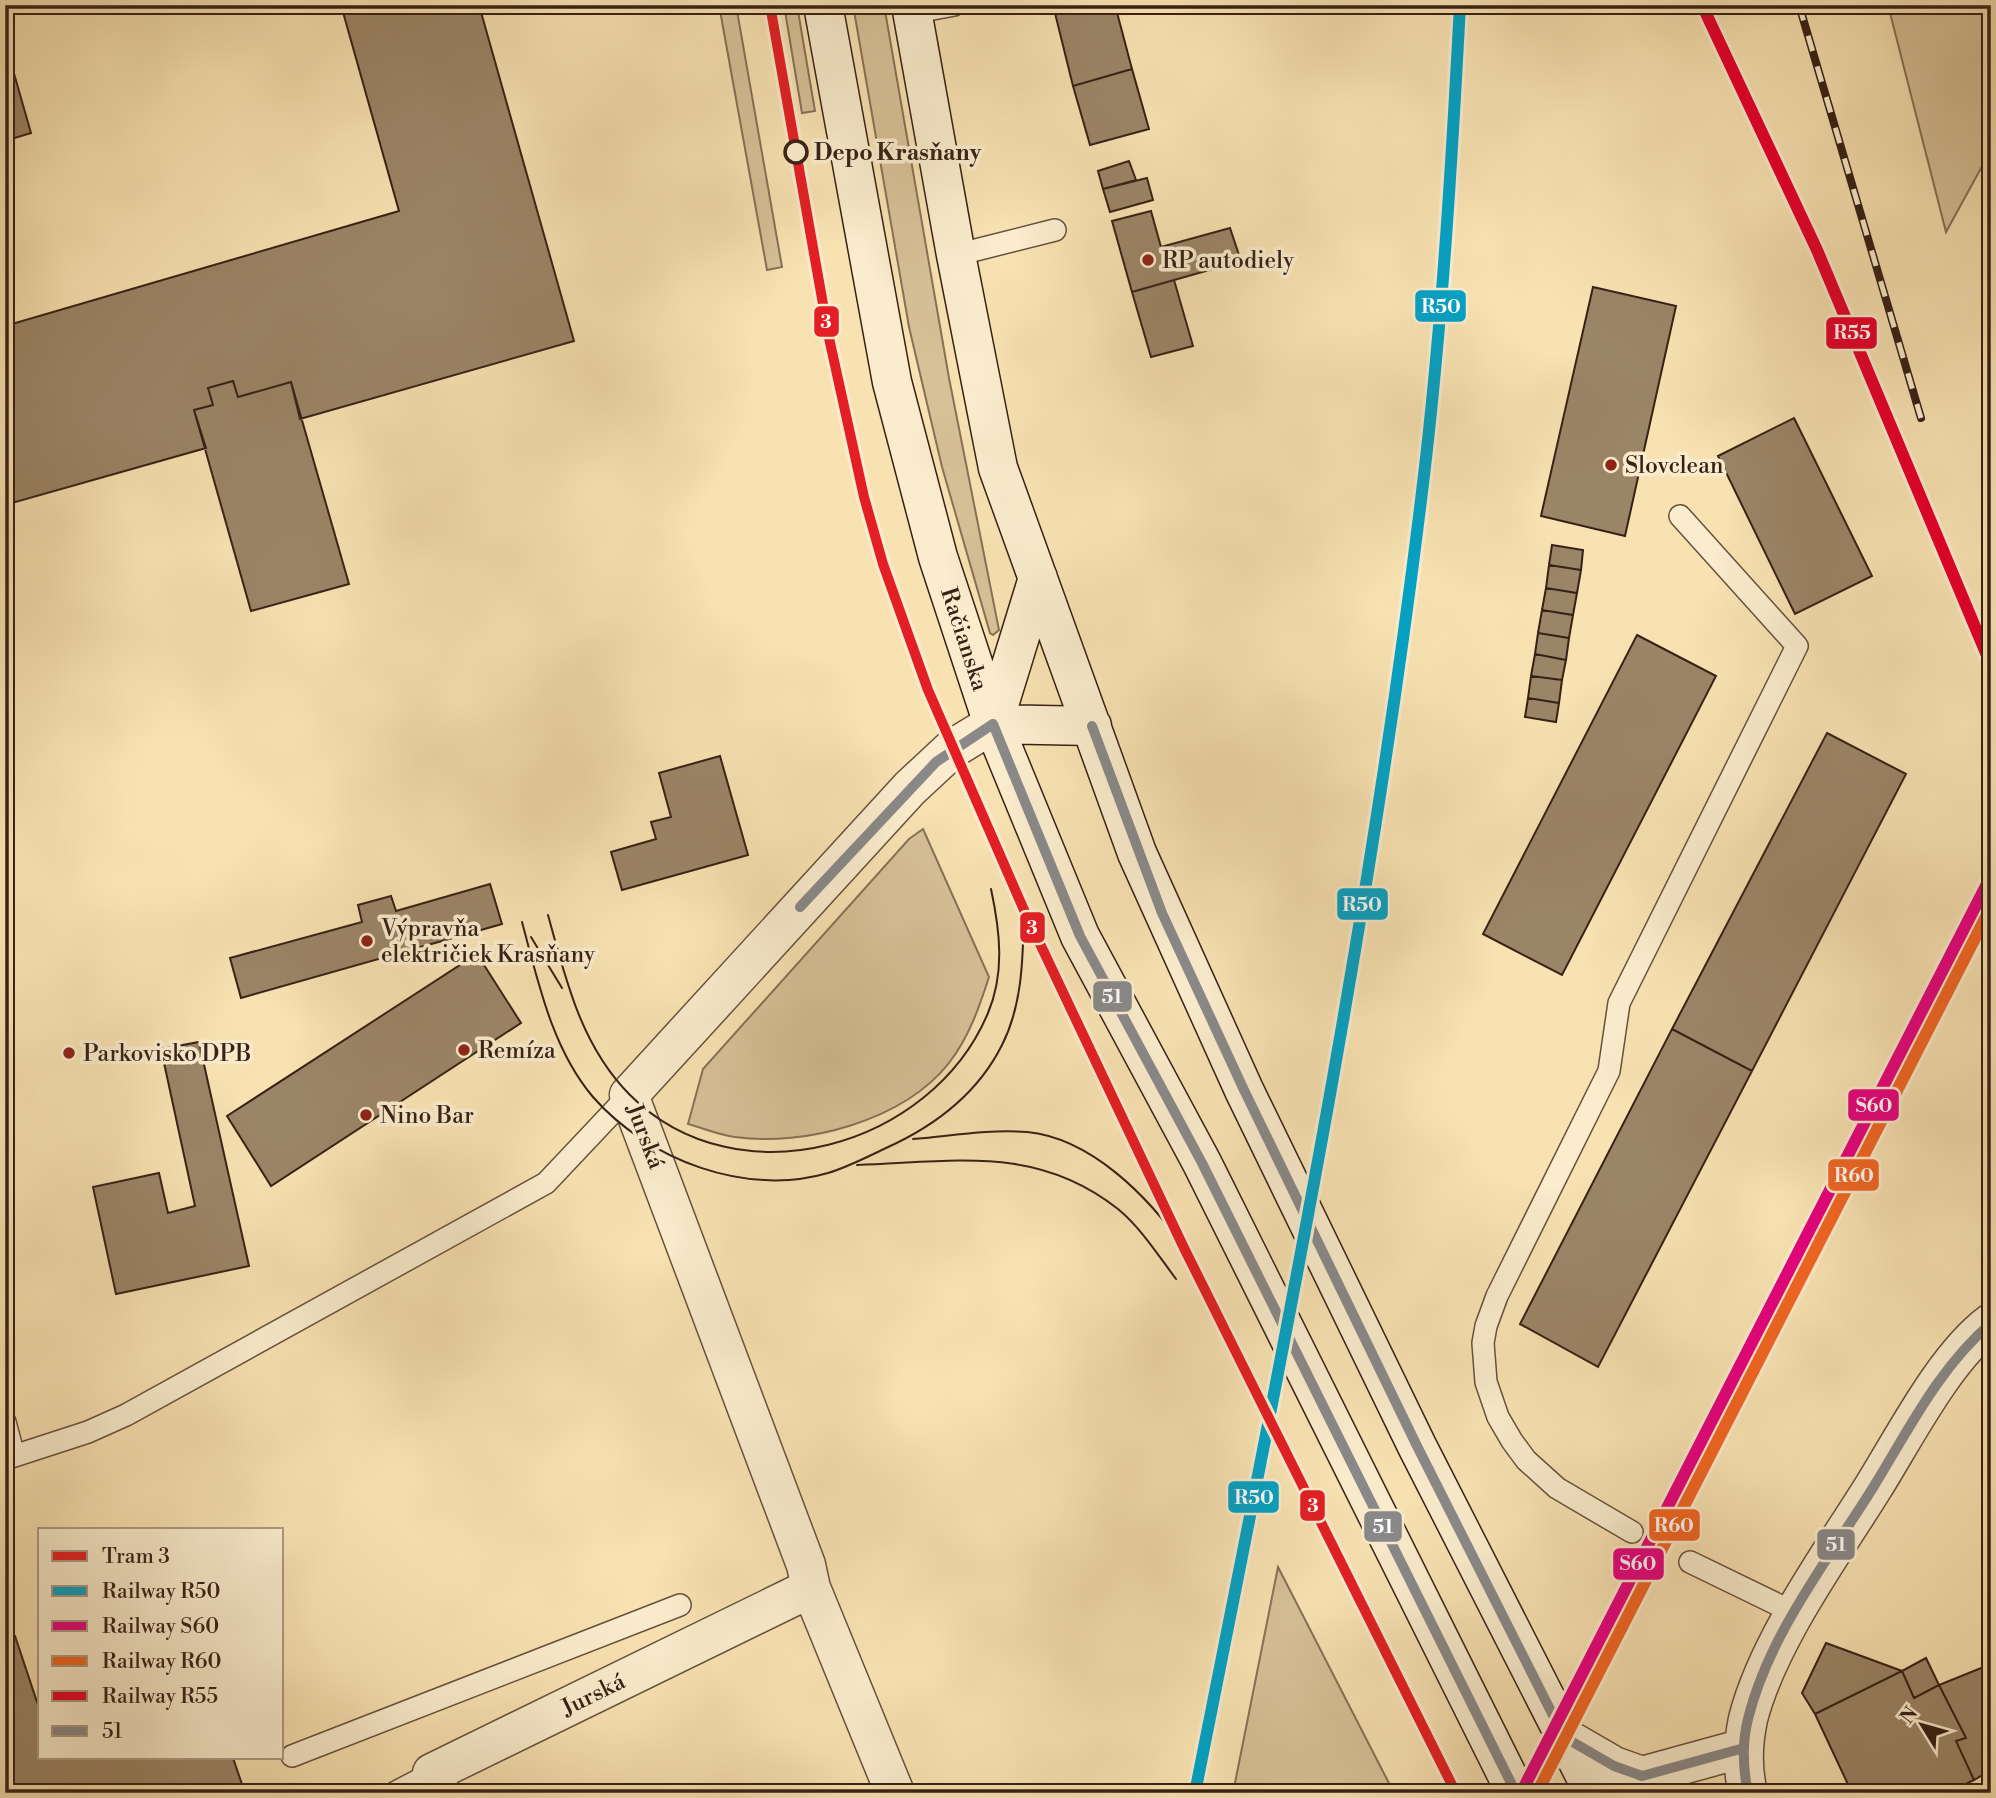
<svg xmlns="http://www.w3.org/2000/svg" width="1996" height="1798" font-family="'Libre Bodoni',serif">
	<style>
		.green { fill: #d7c197; stroke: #877156; stroke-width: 2 }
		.building { fill: #9b8567; stroke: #372116; stroke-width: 2 }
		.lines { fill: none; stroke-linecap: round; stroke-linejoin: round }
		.service-casing { stroke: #67513d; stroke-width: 24 }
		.minor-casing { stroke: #67513d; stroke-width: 41 }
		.secondary-casing { stroke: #372116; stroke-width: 41 }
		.service { stroke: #faeccd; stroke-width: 21 }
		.minor { stroke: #faeccd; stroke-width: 38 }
		.secondary { stroke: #faeccd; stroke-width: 38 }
		.tram { stroke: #372116; stroke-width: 2 }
		.rail-casing { stroke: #372116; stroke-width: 8 }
		.rail { stroke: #faeccd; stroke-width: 5; stroke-dasharray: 16; stroke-linecap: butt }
		.bus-1-casing { stroke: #faeccd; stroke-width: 16 }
		.bus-1 { stroke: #898989; stroke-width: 10 }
		.rail-1-casing { stroke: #faeccd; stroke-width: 18 }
		.rail-2-casing { stroke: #faeccd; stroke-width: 18 }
		.rail-3-casing { stroke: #faeccd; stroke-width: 18 }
		.rail-4-casing { stroke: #faeccd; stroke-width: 18 }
		.rail-1 { stroke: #03a2c5; stroke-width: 12 }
		.rail-2 { stroke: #e5007d; stroke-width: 12 }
		.rail-3 { stroke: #f26522; stroke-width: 12 }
		.rail-4 { stroke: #e4002b; stroke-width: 12 }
		.tram-1-casing { stroke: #faeccd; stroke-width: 16 }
		.tram-1 { stroke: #e31e24; stroke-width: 10 }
		.stop-dot { fill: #faeccd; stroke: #372116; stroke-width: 3.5 }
		.poi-dot { fill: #8f2418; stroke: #faeccd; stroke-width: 2.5 }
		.labels { text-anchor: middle; stroke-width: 7; stroke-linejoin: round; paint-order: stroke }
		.stop-label { font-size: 23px; font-weight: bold; fill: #372116; stroke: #faeccd; text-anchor: start }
		.poi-label { font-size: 23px; fill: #372116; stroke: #faeccd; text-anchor: start }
		.street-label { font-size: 23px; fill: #372116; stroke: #faeccd }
		.line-badge { stroke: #faeccd; stroke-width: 2.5 }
		.badge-label { font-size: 19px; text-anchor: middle; font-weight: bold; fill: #fff }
	</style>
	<rect width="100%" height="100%" fill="#f8e2b2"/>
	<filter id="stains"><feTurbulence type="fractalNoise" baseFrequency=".00286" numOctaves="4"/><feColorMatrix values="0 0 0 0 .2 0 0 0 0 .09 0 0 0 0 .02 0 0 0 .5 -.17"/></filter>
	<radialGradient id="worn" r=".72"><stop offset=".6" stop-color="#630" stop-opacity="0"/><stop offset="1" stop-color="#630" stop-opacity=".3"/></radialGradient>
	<!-- green -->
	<path class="green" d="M719,5H736L782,267L767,270Z
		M784,5H797L815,111L802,113Z
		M853,5H884L949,378L999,630L993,635L990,633L942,467L909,327Z
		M1888,5H1991V150L1946,232Z
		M923,829L989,977C979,1008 969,1037 949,1063C903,1121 804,1147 735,1137C719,1135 703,1128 688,1124L703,1069L909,839Z
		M1278,1567L1394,1793H1233Z"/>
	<!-- building -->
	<path class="building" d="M341,5H479L574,341L300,419L291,382L238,397L233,381L208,388L213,405L194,410L206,448L5,505V326L399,211Z
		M1053,5H1115L1132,69L1073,86Z
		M5,42L31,133L5,141Z
		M1132,69L1149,129L1090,145L1073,86Z
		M1129,161L1136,180L1103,189L1098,171Z
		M1147,178L1153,200L1110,212L1103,189Z
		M1151,211L1161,247L1230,228L1241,261L1132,292L1112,221Z
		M1174,280L1193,346L1151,357L1132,292Z
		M1593,287L1676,306L1625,536L1541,516Z
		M233,381L238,397L291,382L349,584L251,611L194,410L213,405L208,388Z
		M1794,418L1872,576L1795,614L1718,456Z
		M1552,545L1583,550L1581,570L1549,565Z
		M1549,565L1581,570L1577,593L1546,588Z
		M1546,588L1577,593L1573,615L1542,610Z
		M1542,610L1573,615L1569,638L1538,633Z
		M1538,633L1569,638L1566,660L1535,654Z
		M1637,635L1716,676L1562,975L1483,934Z
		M1535,654L1566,660L1562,680L1531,676Z
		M1531,676L1562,680L1559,703L1528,698Z
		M1528,698L1559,703L1556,722L1525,717Z
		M1827,733L1906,774L1752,1071L1672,1029Z
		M720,756L748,855L622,890L611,852L656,839L651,822L671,817L659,773Z
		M490,884L502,924L241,998L230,958L362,922L358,905L391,896L396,911Z
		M477,954L521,1023L271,1186L227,1116Z
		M1672,1029L1752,1071L1598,1367L1520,1324Z
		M199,1042L249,1266L116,1294L93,1187L159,1173L168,1213L195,1206L161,1049Z
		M15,1636L40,1711V1758H233L245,1793H5V1640Z
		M1826,1643L1902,1671L1815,1714L1802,1693Z
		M1926,1658L1939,1685L1914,1698L1902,1671Z
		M1986,1666L1991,1675V1770L1974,1780L1956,1741L1966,1738L1939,1685Z
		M1902,1671L1914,1698L1939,1685L1966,1738L1956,1741L1974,1780L1947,1793H1852L1815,1714Z"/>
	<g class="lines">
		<defs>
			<path id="service" d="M912,13L954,5
				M956,255L1055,230
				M5,1422L14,1456
				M5,1459L88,1432L126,1415L546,1183L629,1095
				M1632,1532L1557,1488L1526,1460L1512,1441L1498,1417L1486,1382L1483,1343L1486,1326L1497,1296L1609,1071L1619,1003L1797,646L1680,516
				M1690,1562L1795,1613
				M292,1756L680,1605
				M394,1793L432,1773"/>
			<path id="minor" d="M1564,1737L1614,1766L1642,1776L1744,1748
				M441,1793L432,1773L811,1588
				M895,1793L811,1588L806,1565L629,1095L910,788L952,749L993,724
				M1748,1793C1742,1769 1743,1743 1748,1719C1768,1641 1831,1555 1874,1486C1904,1438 1945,1357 1991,1323"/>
			<path id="secondary" d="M823,5L892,382L938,557L993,724L1080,936L1202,1163L1516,1793
				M911,5L956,255L998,468L1137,853L1244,1090L1417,1446L1594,1793
				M993,724L1038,578
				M993,724L1092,726"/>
		</defs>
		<!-- service casing -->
		<use href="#service" class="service-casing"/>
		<!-- minor casing -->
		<use href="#minor" class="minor-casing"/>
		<!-- secondary casing -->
		<use href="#secondary" class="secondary-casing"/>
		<!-- service -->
		<use href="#service" class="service"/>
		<!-- minor -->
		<use href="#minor" class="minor"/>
		<!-- secondary -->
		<use href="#secondary" class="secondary"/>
		<!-- tram -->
		<path class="tram" d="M548,915C566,980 581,1046 630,1095C738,1203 932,1147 988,1013C1005,973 1000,931 991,889
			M522,922C538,981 552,1049 593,1097C648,1160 746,1197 828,1173C848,1167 867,1157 886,1148C935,1126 978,1093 1002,1045C1023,1004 1023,955 1024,910
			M531,937L562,988
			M913,1139C950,1136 989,1129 1027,1132C1091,1138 1149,1197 1184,1248
			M857,1165C953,1162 1036,1144 1118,1209C1141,1228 1158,1255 1176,1279"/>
		<defs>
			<path id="rail" d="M1799,5L1921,418"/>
		</defs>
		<!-- rail casing -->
		<use href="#rail" class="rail-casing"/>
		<!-- rail -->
		<use href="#rail" class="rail"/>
		<defs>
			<path id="bus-1" d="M993,724L1080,936L1202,1163L1516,1793
				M1092,726L1162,913L1244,1090L1417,1446L1564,1737
				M800,907L936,762L993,724
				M1564,1737L1614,1766L1642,1776L1744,1748
				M1748,1793C1743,1769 1742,1743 1748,1719C1769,1634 1828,1560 1874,1486C1909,1429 1939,1368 1991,1323"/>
		</defs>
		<!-- bus-1 casing -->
		<use href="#bus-1" class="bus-1-casing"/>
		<!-- bus-1 -->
		<use href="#bus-1" class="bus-1"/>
		<defs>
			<path id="rail-1" d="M1195,1793C1283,1350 1374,907 1426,458C1443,308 1452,157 1460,5"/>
			<path id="rail-2" d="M1521,1793L1991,876"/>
			<path id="rail-3" d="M1537,1793L1991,907"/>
			<path id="rail-4" d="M1702,5L1817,250L1991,665"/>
		</defs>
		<!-- rail-1 casing -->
		<use href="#rail-1" class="rail-1-casing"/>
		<!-- rail-2 casing -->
		<use href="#rail-2" class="rail-2-casing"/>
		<!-- rail-3 casing -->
		<use href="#rail-3" class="rail-3-casing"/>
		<!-- rail-4 casing -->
		<use href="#rail-4" class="rail-4-casing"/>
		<!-- rail-1 -->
		<use href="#rail-1" class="rail-1"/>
		<!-- rail-2 -->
		<use href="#rail-2" class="rail-2"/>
		<!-- rail-3 -->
		<use href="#rail-3" class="rail-3"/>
		<!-- rail-4 -->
		<use href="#rail-4" class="rail-4"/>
		<defs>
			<path id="tram-1" d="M770,5L829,338L864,497L883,564L928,690L1024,910L1184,1248L1456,1793"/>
		</defs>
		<!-- tram-1 casing -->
		<use href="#tram-1" class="tram-1-casing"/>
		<!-- tram-1 -->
		<use href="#tram-1" class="tram-1"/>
	</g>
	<!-- markers -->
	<circle class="stop-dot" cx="796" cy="152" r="11"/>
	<g class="poi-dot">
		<circle cx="1148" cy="260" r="7"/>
		<circle cx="1611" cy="465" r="7"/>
		<circle cx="367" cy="941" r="7"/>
		<circle cx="464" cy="1050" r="7"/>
		<circle cx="69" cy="1053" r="7"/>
		<circle cx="366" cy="1115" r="7"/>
	</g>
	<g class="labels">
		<!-- stop labels -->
		<g class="stop-label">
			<text x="814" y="160">Depo Krasňany</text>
		</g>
		<!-- poi labels -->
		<g class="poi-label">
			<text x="1162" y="268">RP autodiely</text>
			<text x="1625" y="473">Slovclean</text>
			<text x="381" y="936">Výpravňa<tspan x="381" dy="26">električiek Krasňany</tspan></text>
			<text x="478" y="1058">Remíza</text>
			<text x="83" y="1061">Parkovisko DPB</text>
			<text x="380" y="1123">Nino Bar</text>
		</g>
		<!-- street labels -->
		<g class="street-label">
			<text transform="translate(965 639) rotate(72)" y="8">Račianska</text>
			<text transform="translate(646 1136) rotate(69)" y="8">Jurská</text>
			<text transform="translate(593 1694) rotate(-26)" y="8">Jurská</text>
		</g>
	</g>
	<g class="line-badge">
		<rect x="1414" y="289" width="53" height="34" rx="7" fill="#03a2c5"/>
		<rect x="813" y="305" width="27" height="33" rx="7" fill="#e31e24"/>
		<rect x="1825" y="316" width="53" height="34" rx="7" fill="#e4002b"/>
		<rect x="1336" y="887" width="53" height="34" rx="7" fill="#03a2c5"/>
		<rect x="1019" y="911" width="27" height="33" rx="7" fill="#e31e24"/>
		<rect x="1092" y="980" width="41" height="33" rx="7" fill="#898989"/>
		<rect x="1847" y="1088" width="53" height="34" rx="7" fill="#e5007d"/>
		<rect x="1827" y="1158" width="53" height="34" rx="7" fill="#f26522"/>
		<rect x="1227" y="1480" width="53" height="34" rx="7" fill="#03a2c5"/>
		<rect x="1299" y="1489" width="27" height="33" rx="7" fill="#e31e24"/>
		<rect x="1648" y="1508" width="53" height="34" rx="7" fill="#f26522"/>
		<rect x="1363" y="1510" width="40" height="33" rx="7" fill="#898989"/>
		<rect x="1816" y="1528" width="40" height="33" rx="7" fill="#898989"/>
		<rect x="1612" y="1547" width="53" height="34" rx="7" fill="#e5007d"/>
	</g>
	<g class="badge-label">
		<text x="1441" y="313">R50</text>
		<text x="826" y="328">3</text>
		<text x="1852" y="339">R55</text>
		<text x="1362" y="911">R50</text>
		<text x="1032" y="934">3</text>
		<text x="1112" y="1003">51</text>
		<text x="1874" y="1112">S60</text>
		<text x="1854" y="1182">R60</text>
		<text x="1254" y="1504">R50</text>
		<text x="1313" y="1512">3</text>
		<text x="1674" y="1532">R60</text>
		<text x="1383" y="1533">51</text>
		<text x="1836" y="1551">51</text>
		<text x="1638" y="1570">S60</text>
	</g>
	<!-- margin -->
	<rect width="1996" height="1798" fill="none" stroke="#f8e2b2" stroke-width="28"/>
	<rect x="7" y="7" width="1982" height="1784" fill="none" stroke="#372116" stroke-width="3.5"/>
	<rect x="14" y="14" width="1968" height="1770" fill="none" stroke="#372116" stroke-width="2"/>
	<!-- legend -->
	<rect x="38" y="1528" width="245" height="231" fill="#faeccd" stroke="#ac9b84" stroke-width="2"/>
	<rect x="52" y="1551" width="35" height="10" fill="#e31e24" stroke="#ac9b84" stroke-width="2"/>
	<text x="102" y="1563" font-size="21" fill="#372116">Tram 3</text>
	<rect x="52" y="1586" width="35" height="10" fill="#03a2c5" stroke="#ac9b84" stroke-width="2"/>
	<text x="102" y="1598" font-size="21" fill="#372116">Railway R50</text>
	<rect x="52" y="1621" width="35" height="10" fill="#e5007d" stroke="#ac9b84" stroke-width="2"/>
	<text x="102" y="1633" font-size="21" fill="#372116">Railway S60</text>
	<rect x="52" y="1656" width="35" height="10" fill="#f26522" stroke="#ac9b84" stroke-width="2"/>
	<text x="102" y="1668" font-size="21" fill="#372116">Railway R60</text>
	<rect x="52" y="1691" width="35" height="10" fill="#e4002b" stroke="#ac9b84" stroke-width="2"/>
	<text x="102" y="1703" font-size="21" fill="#372116">Railway R55</text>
	<rect x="52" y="1726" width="35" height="10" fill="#898989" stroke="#ac9b84" stroke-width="2"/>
	<text x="102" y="1738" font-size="21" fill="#372116">51</text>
	<!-- north arrow -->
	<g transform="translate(1922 1725) rotate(307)" stroke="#faeccd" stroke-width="5" paint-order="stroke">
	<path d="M0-5L12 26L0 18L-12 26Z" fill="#372116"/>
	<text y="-10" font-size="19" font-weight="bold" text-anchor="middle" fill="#372116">N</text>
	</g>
	<rect width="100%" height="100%" filter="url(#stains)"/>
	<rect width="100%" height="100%" fill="url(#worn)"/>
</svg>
